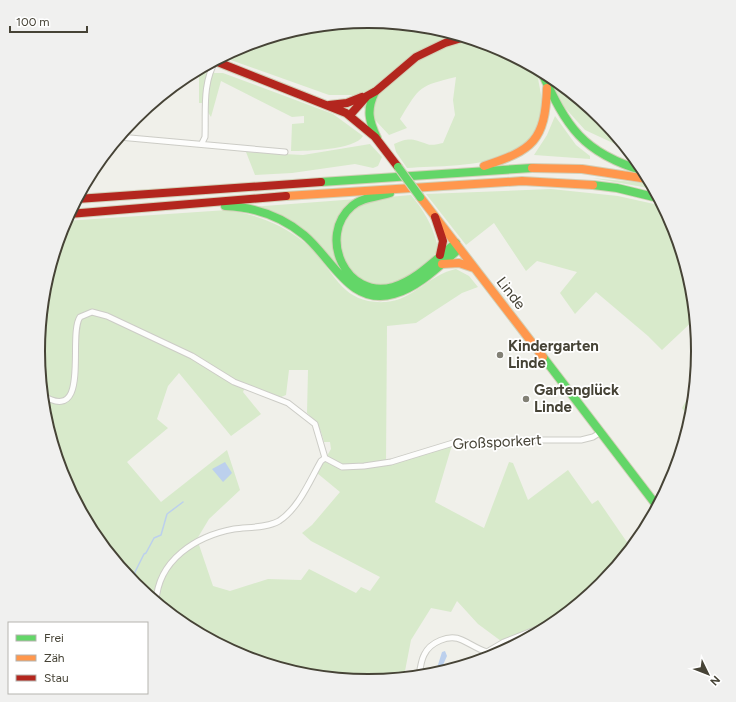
<svg xmlns="http://www.w3.org/2000/svg" width="736" height="702" font-family="Figtree,sans-serif">
	<style>
		.green { fill: #d8eacb; fill-rule: evenodd }
		.water { fill: #bcd0ed }
		.lines { fill: none; stroke-linecap: round; stroke-linejoin: round }
		.stream { stroke: #bcd0ed; stroke-width: 1.5 }
		.street-casing { stroke: #ccccc6; stroke-width: 7 }
		.fast-casing { stroke: #d2d0b8; stroke-width: 10 }
		.slow-casing { stroke: #d2d0b8; stroke-width: 10 }
		.jam-casing { stroke: #d2d0b8; stroke-width: 10 }
		.street { stroke: #fdfdfc; stroke-width: 5 }
		.fast { stroke: #63d668; stroke-width: 8 }
		.slow { stroke: #ff974d; stroke-width: 8 }
		.jam { stroke: #b3261e; stroke-width: 8 }
		.fast-bridge-casing { stroke: #d2d0b8; stroke-width: 10; stroke-linecap: butt }
		.fast-bridge { stroke: #63d668; stroke-width: 8 }
		.poi-dot { fill: #828075; stroke: #fff; stroke-width: 1.5 }
		.labels { text-anchor: middle; stroke-width: 3.5; stroke-linejoin: round; paint-order: stroke }
		.street-label { font-size: 15px; fill: #464336; stroke: #fff }
		.poi-label { font-size: 15px; font-weight: bold; fill: #464336; stroke: #fff; text-anchor: start }
		.rim { fill: none; stroke: #464336; stroke-width: 2 }
	</style>
	<rect width="100%" height="100%" fill="#f0f0ea"/>
	<!-- green -->
	<path class="green" d="M368,21L433,27L494,46L552,77L602,118L628,150L585,130L538,78C540,91 544,103 542,117C531,170 449,165 407,168L396,152L394,144C409,137 413,139 427,144C431,146 438,144 443,143L455,115L453,100L456,77C419,86 420,86 400,119L407,128L389,135L352,95H329L222,57L242,46L304,27Z
		M202,68L215,73H223L333,114L359,133L363,136C355,150 306,151 291,151L292,124L304,123V116L292,117L221,81L211,117L202,103H199V72L196,71Z
		M555,116L576,145L590,156V159L534,155L547,135Z
		M370,144L382,157L378,166L373,168L355,164L292,173L255,175L246,152L303,155Z
		M592,178L644,183L652,185L655,191L643,187Z
		M551,189L618,196L663,206C682,241 691,280 695,319L662,350L648,336L596,292L575,314L560,293L577,272L537,261L526,271L494,223L466,245L426,194Z
		M411,195C423,209 433,226 437,244L440,245C436,260 399,284 384,286C376,287 364,282 357,280L340,255V235L346,217L352,209L378,198Z
		M357,199L334,241L358,286L408,284L357,288L317,244L250,207Z
		M227,210C255,214 282,224 304,242C334,265 337,305 386,302C413,300 430,274 456,269L469,276L478,287L462,293L416,323L387,326L386,464L452,445L435,502L484,528L509,462L513,463L528,500L568,470L592,504L598,500L631,548L601,585L551,626L534,634L531,628L501,641L478,624L457,601L451,612L431,608L411,640L405,671L420,676L368,681L303,675L242,656L184,625L134,584L93,534L63,477L44,415L38,351L44,286L65,221ZM289,370H308L307,413C317,422 321,429 324,442H330L331,449L317,473L340,492L312,525L302,533L311,541L380,577L370,591L361,587L356,593L309,569L301,580L268,579L230,591L213,586L197,539L209,519L240,490L227,450L161,502L127,462L168,428L157,419L168,386L179,373L231,436L261,414L243,392L246,385L281,397L286,395Z
		M690,394L693,398L690,419L682,408Z"/>
	<!-- water -->
	<path class="water" d="M225,462L232,473L223,482L212,469Z
		M445,651L447,656L443,665L445,671H444L437,668L442,652Z"/>
	<g class="lines">
		<!-- stream -->
		<path class="stream" d="M135,585V572L144,554L146,553L154,538L161,535L167,514L183,502"/>
		<defs>
			<path id="street" d="M119,137L285,152
				M202,143L205,137C206,111 202,83 216,60
				M42,395C92,426 67,336 80,317L92,312L107,316L192,356L234,382L288,403L315,424L325,458L342,467L364,466L391,462L453,443L503,444L536,440H581L593,437L601,432
				M156,602C158,560 196,536 234,529C248,527 267,528 279,521C299,508 310,480 321,461L325,458
				M419,676C420,669 421,661 424,655C430,642 449,634 462,640C471,644 477,649 487,652L504,642L555,622"/>
			<path id="fast" d="M541,71C567,127 582,153 644,171
				M375,92C366,110 369,121 377,138
				M321,182L532,168
				M593,185L617,188L658,198
				M390,193C378,197 362,197 352,206C317,236 346,300 393,287C417,280 437,258 456,243
				M225,206C254,207 281,216 304,235C332,258 350,307 394,294C419,287 440,265 459,249
				M543,357L657,506"/>
			<path id="slow" d="M484,166C533,150 545,141 547,88
				M532,168L582,169L648,179
				M286,196L522,181L593,185
				M420,197L543,357
				M442,264L459,263L474,268"/>
			<path id="jam" d="M215,61L346,113L375,137L398,167
				M329,105L347,103L362,97
				M350,115L367,96L376,91L416,57L445,43L465,37
				M77,199L321,182
				M69,214L286,196
				M435,217L443,241L440,255"/>
		</defs>
		<!-- street casing -->
		<use href="#street" class="street-casing"/>
		<!-- fast casing -->
		<use href="#fast" class="fast-casing"/>
		<!-- slow casing -->
		<use href="#slow" class="slow-casing"/>
		<!-- jam casing -->
		<use href="#jam" class="jam-casing"/>
		<!-- street -->
		<use href="#street" class="street"/>
		<!-- fast -->
		<use href="#fast" class="fast"/>
		<!-- slow -->
		<use href="#slow" class="slow"/>
		<!-- jam -->
		<use href="#jam" class="jam"/>
		<defs>
			<path id="fast-bridge" d="M398,167L420,197"/>
		</defs>
		<!-- fast-bridge casing -->
		<use href="#fast-bridge" class="fast-bridge-casing"/>
		<!-- fast-bridge -->
		<use href="#fast-bridge" class="fast-bridge"/>
	</g>
	<!-- markers -->
	<g class="poi-dot">
		<circle cx="500" cy="355" r="4"/>
		<circle cx="526" cy="399" r="4"/>
	</g>
	<g class="labels">
		<!-- street labels -->
		<g class="street-label">
			<text transform="translate(511 293) rotate(52)" y="5">Linde</text>
			<text transform="translate(497 442) rotate(-3)" y="5">Großsporkert</text>
		</g>
		<!-- poi labels -->
		<g class="poi-label">
			<text x="508" y="351">Kindergarten<tspan x="508" dy="17">Linde</tspan></text>
			<text x="534" y="395">Gartenglück<tspan x="534" dy="17">Linde</tspan></text>
		</g>
	</g>
	<!-- crop -->
	<path d="M0 0H736V702H0ZM45 351a323 323 0 1 1 646 0a323 323 0 1 1-646 0Z" fill="#f0f0ef" fill-rule="evenodd"/>
	<path class="rim" d="M45 351a323 323 0 1 1 646 0a323 323 0 1 1-646 0Z"/>
	<!-- legend -->
	<rect x="8" y="622" width="140" height="72" fill="#ffffff" stroke="#b5b4af"/>
	<rect x="16" y="635" width="20" height="6" fill="#63d668" stroke="#b5b4af"/>
	<text x="44" y="642" font-size="12" fill="#464336">Frei</text>
	<rect x="16" y="655" width="20" height="6" fill="#ff974d" stroke="#b5b4af"/>
	<text x="44" y="662" font-size="12" fill="#464336">Zäh</text>
	<rect x="16" y="675" width="20" height="6" fill="#b3261e" stroke="#b5b4af"/>
	<text x="44" y="682" font-size="12" fill="#464336">Stau</text>
	<!-- north arrow -->
	<g transform="translate(708 674) rotate(133)" stroke="#ffffff" stroke-width="3" paint-order="stroke">
	<path d="M0-3L7 15L0 10L-7 15Z" fill="#464336"/>
	<text y="-6" font-size="11" font-weight="bold" text-anchor="middle" fill="#464336">N</text>
	</g>
	<!-- scale -->
	<path d="M10 26v6h77v-6" fill="none" stroke="#464336" stroke-width="2"/>
	<text x="16" y="26" font-size="12" fill="#464336" stroke="#ffffff" stroke-width="3" paint-order="stroke">100 m</text>
</svg>
